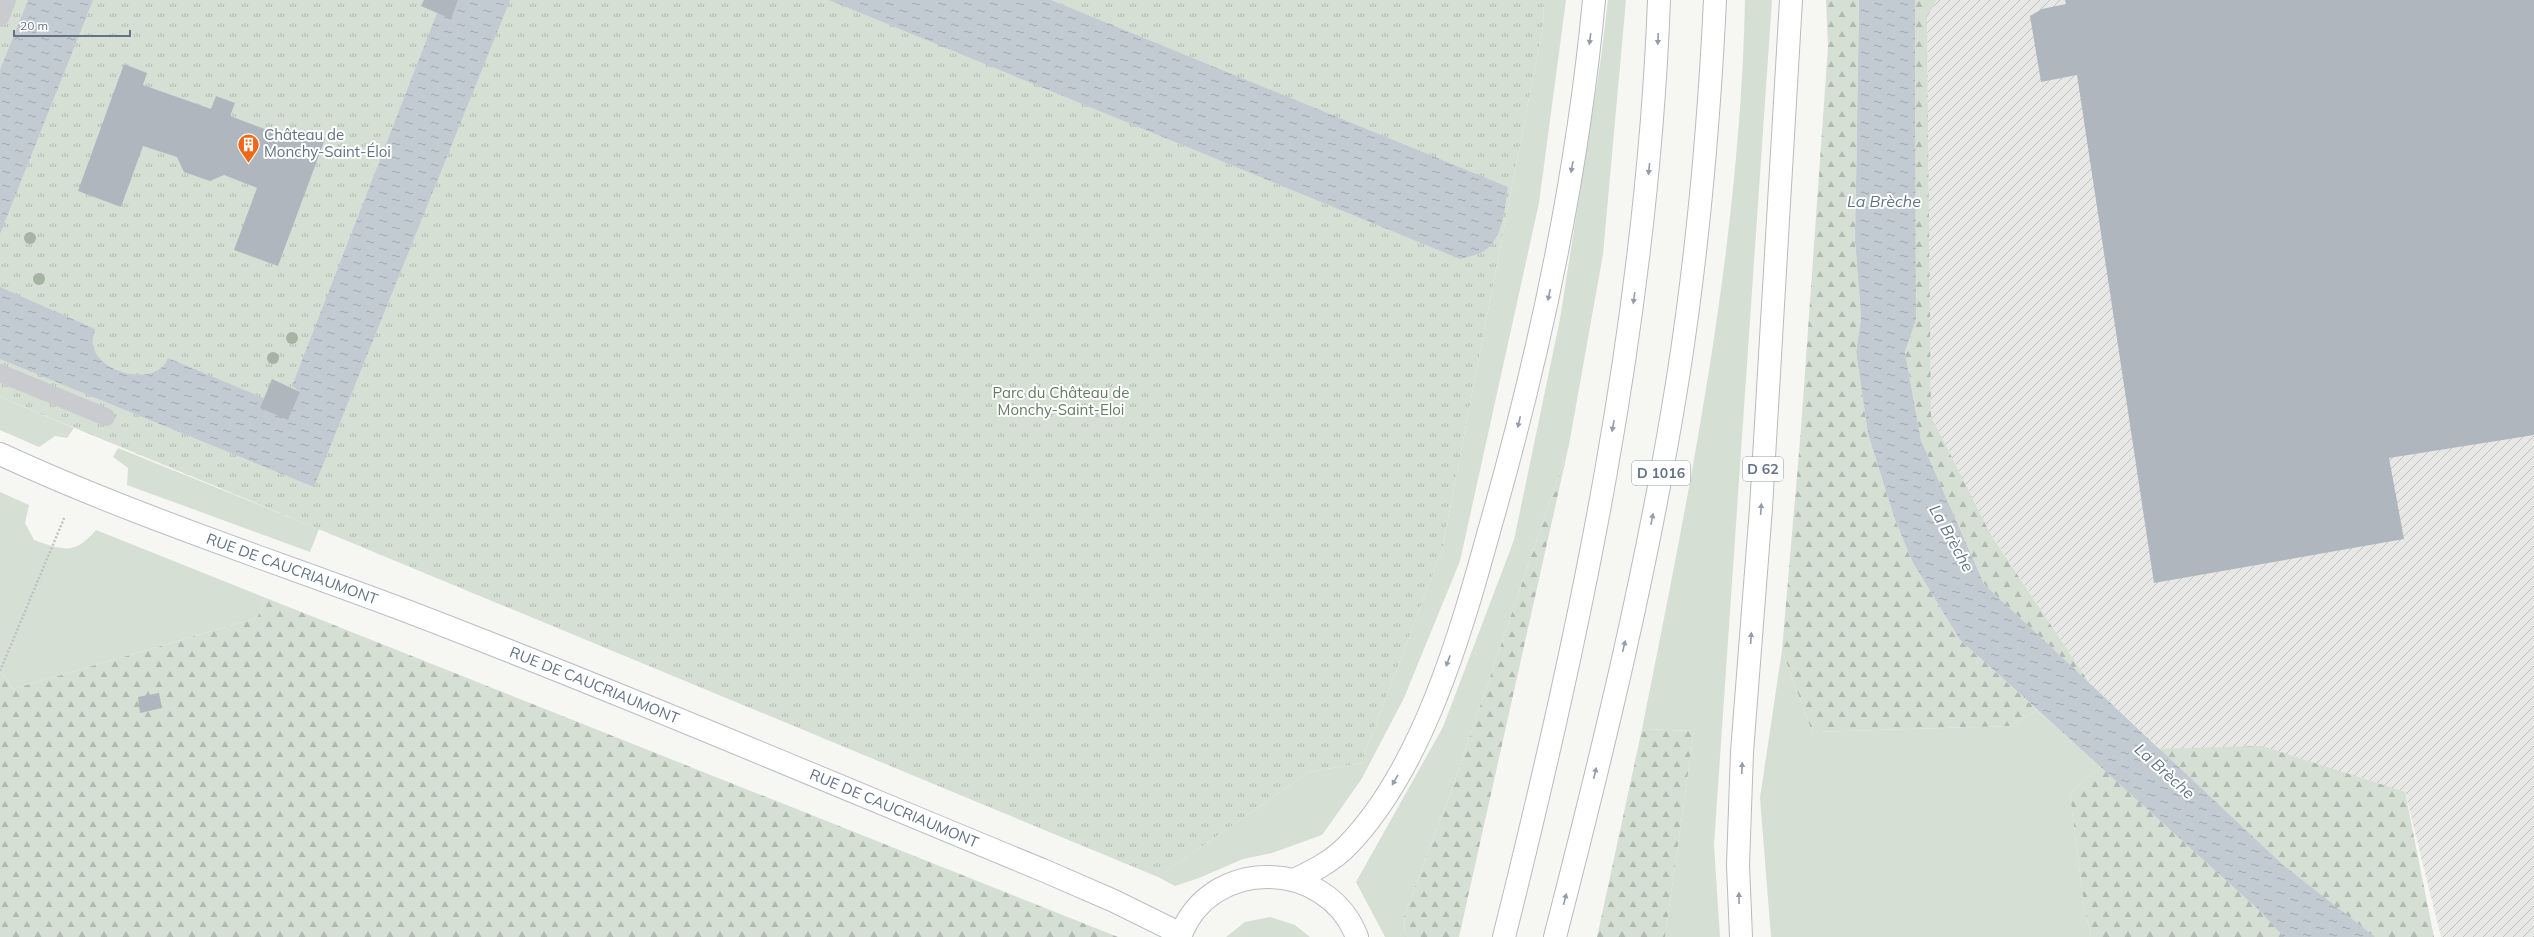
<svg xmlns="http://www.w3.org/2000/svg" width="2534" height="937" font-family="Mulish,sans-serif">
	<style>
		.industrial { fill: url(#industrial-furrows) }
		.green { fill: #d6dfd4 }
		.forest { fill: url(#forest-firs) }
		.park { fill: url(#park-tufts) }
		.water { fill: url(#water-ripples) }
		.building { fill: #b0b6bd }
		.lines { fill: none; stroke-linecap: round; stroke-linejoin: round }
		.secondary-casing { stroke: #babec4; stroke-width: 24 }
		.highway-casing { stroke: #b8bbbf; stroke-width: 24 }
		.path { stroke: #bfc1c4; stroke-width: 2.5; stroke-dasharray: 2 2; stroke-linecap: butt }
		.lane { stroke: #c9cbcf; stroke-width: 18 }
		.secondary { stroke: #fff; stroke-width: 22 }
		.highway { stroke: #fff; stroke-width: 22 }
		.tree { fill: #a6b4a3 }
		.oneway { fill: #929cab }
		.labels { text-anchor: middle; stroke-width: 4; stroke-linejoin: round; paint-order: stroke }
		.shield { fill: #fff; stroke: #929cab; stroke-width: 1 }
		.shield-label { font-size: 14px; font-weight: bold; fill: #637287 }
		.poi-label { font-size: 15px; fill: #637287; stroke: #fff; text-anchor: start }
		.park-label { font-size: 15px; fill: #647d62; stroke: #fff }
		.street-label { font-size: 15px; fill: #637287; stroke: #fff }
		.water-label { font-size: 16px; font-style: italic; fill: #5f7583; stroke: #fff }
	</style>
	<defs>
		<pattern id="industrial-furrows" width="10" height="10" patternUnits="userSpaceOnUse"><rect width="10" height="10" fill="#e7e8e6"/><path d="M-1 1l2-2M0 10L10 0M9 11l2-2" fill="none" stroke="#bfc0c0"/></pattern>
		<pattern id="forest-firs" width="22" height="20" patternUnits="userSpaceOnUse"><rect width="22" height="20" fill="#d6dfd4"/><path d="M5 1l3.5 6h-7zM16 11l3.5 6h-7z" fill="#b1b9b2"/></pattern>
		<pattern id="park-tufts" width="24" height="20" patternUnits="userSpaceOnUse"><rect width="24" height="20" fill="#d6dfd4"/><path d="M3 7l-1-3M5 7V3M7 7l1-3M15 17l-1-3M17 17v-4M19 17l1-3" fill="none" stroke="#b1b9b2"/></pattern>
		<pattern id="water-ripples" width="26" height="14" patternUnits="userSpaceOnUse"><rect width="26" height="14" fill="#c2cbd2"/><path d="M2 4q2-2 4 0t4 0M15 11q2-2 4 0t4 0" fill="none" stroke="#a1a9b0"/></pattern>
	</defs>
	<rect width="100%" height="100%" fill="#f6f7f3"/>
	<!-- industrial -->
	<path class="industrial" d="M1937,0H2534V937H2441L2405,792L2167,755L2090,684L1991,535L1931,416L1927,17Z"/>
	<!-- green -->
	<path class="green" d="M1544,0H1566L1539,203L1460,561L1404,698L1361,780L1322,835L1272,853L1243,859L1199,878L1175,886L1158,877L1309,772L1361,763L1442,550L1543,25Z
		M1608,0H1626L1603,254L1569,445L1451,792L1404,916L1405,937H1385L1356,882L1443,727L1514,540L1560,319L1601,58Z
		M1745,0H1772L1714,845L1720,937H1665L1694,731L1642,729C1690,488 1740,246 1745,0Z
		M0,397L74,428L67,438L55,436L39,447L0,430Z
		M118,448L319,529L310,552L127,485L128,468L113,457Z
		M0,492L29,505L25,523L34,540C64,550 73,556 96,530L266,598L257,618L13,689L0,671Z
		M1782,650L1812,732L2010,726L2037,710L2100,766L2070,794L2084,906L2091,937H1771L1760,798Z
		M1270,917L1295,925L1310,937H1226L1245,922Z"/>
	<!-- forest -->
	<path class="forest" d="M1826,0H1859L1855,240L1861,318L1856,352L1868,434L1895,520L1913,563L1960,640L2037,710L2010,726L1812,732L1782,650L1801,429L1828,47Z
		M1915,0H1937L1927,17L1931,416L1991,535L2090,684L1984,584L1921,440L1905,352L1916,320Z
		M1569,445L1459,937H1405L1404,916L1451,792Z
		M266,598L1118,937H0V671L13,689L257,618Z
		M1642,729L1694,731L1665,937H1597Z
		M2262,746L2405,792L2434,937H2091L2084,906L2070,794L2117,750Z"/>
	<!-- park -->
	<path class="park" d="M0,0H1544L1543,25L1442,550L1361,763L1309,772L1158,877L0,397Z"/>
	<!-- water -->
	<path class="water" d="M28,0H93L0,234V70Z
		M458,0H510L314,487L0,359V287L95,329C94,334 92,340 93,344C96,373 156,389 168,358L264,398L260,408L288,420L300,392L292,386L437,13L451,18Z
		M829,0H1051L1508,187C1505,206 1503,240 1484,251C1477,255 1468,257 1460,259Z
		M1859,0H1915L1916,320L1905,352L1921,440L1984,584L2283,865L2375,937H2284L2259,910L1960,640L1913,563L1895,520L1868,434L1856,352L1861,318L1855,240Z"/>
	<!-- building -->
	<path class="building" d="M424,0H458L451,19L421,6Z
		M2065,0H2534V435L2389,458L2404,539L2154,583L2077,75L2041,82L2030,16L2042,9L2066,4Z
		M124,64L147,73L143,85L211,109L216,96L235,103L230,116L299,142L303,130L325,139L278,266L234,250L257,188L224,175L210,181L184,172L177,157L143,146L121,207L78,191Z
		M272,379L300,392L288,420L260,408Z
		M159,693L162,708L140,713L138,697Z"/>
	<g class="lines">
		<defs>
			<g id="secondary">
				<path id="s1" d="M0,454C136,517 278,562 417,615C628,696 836,785 1045,871L1114,901L1181,934"/>
				<path d="M1180,937C1209,856 1327,858 1357,937"/>
			</g>
			<path id="highway" d="M1294,880C1313,871 1331,862 1346,847C1422,770 1461,633 1489,531C1539,357 1577,180 1594,0
				M1504,937C1581,630 1647,317 1659,0
				M1555,937C1603,751 1649,562 1679,371C1698,248 1709,125 1715,0
				M1741,937L1738,865L1742,752L1761,508L1791,0"/>
		</defs>
		<!-- secondary casing -->
		<use href="#secondary" class="secondary-casing"/>
		<!-- highway casing -->
		<use href="#highway" class="highway-casing"/>
		<!-- path -->
		<path class="path" d="M0,671L65,516"/>
		<!-- lane -->
		<path class="lane" d="M0,18L7,0
			M0,373L106,417"/>
		<!-- secondary -->
		<use href="#secondary" class="secondary"/>
		<!-- highway -->
		<use href="#highway" class="highway"/>
	</g>
	<!-- trees -->
	<g class="tree">
		<circle cx="30" cy="238" r="6"/>
		<circle cx="39" cy="279" r="6"/>
		<circle cx="292" cy="338" r="6"/>
		<circle cx="273" cy="358" r="6"/>
	</g>
	<!-- one-way arrows -->
	<defs><path id="oneway-solid" d="M-6-.8H1V-3.2L6.5 0L1 3.2V.8H-6Z"/></defs>
	<g class="oneway">
		<use href="#oneway-solid" transform="translate(1590 39) rotate(97)"/>
		<use href="#oneway-solid" transform="translate(1658 39) rotate(92)"/>
		<use href="#oneway-solid" transform="translate(1572 167) rotate(100)"/>
		<use href="#oneway-solid" transform="translate(1649 169) rotate(96)"/>
		<use href="#oneway-solid" transform="translate(1549 295) rotate(102)"/>
		<use href="#oneway-solid" transform="translate(1634 298) rotate(98)"/>
		<use href="#oneway-solid" transform="translate(1519 422) rotate(103)"/>
		<use href="#oneway-solid" transform="translate(1613 426) rotate(100)"/>
		<use href="#oneway-solid" transform="translate(1761 509) rotate(-86)"/>
		<use href="#oneway-solid" transform="translate(1652 519) rotate(-79)"/>
		<use href="#oneway-solid" transform="translate(1751 638) rotate(-86)"/>
		<use href="#oneway-solid" transform="translate(1624 646) rotate(-77)"/>
		<use href="#oneway-solid" transform="translate(1448 661) rotate(110)"/>
		<use href="#oneway-solid" transform="translate(1742 768) rotate(-88)"/>
		<use href="#oneway-solid" transform="translate(1595 773) rotate(-77)"/>
		<use href="#oneway-solid" transform="translate(1395 780) rotate(120)"/>
		<use href="#oneway-solid" transform="translate(1739 898) rotate(-91)"/>
		<use href="#oneway-solid" transform="translate(1565 899) rotate(-76)"/>
	</g>
	<!-- icons -->
	<defs>
		<symbol id="building-pin" viewBox="-11 -11 22 30"><path d="M0 17L-7.5 6A9.5 9.5 0 1 1 7.5 6Z" fill="#f26618" stroke="#fff"/><path d="M-4-6H4V6H1V3H-1V6H-4ZM-2.5-4.3h1.7v1.8h-1.7ZM.8-4.3h1.7v1.8H.8ZM-2.5-1h1.7V.8h-1.7ZM.8-1h1.7V.8H.8Z" fill="#fff"/></symbol>
	</defs>
	<g fill-rule="evenodd">
		<use href="#building-pin" x="236" y="132" width="25" height="34"/>
	</g>
	<g class="labels">
		<!-- shield labels -->
		<g class="shield">
			<rect x="1743" y="457" width="40" height="24" rx="3"/>
			<rect x="1632" y="461" width="58" height="24" rx="3"/>
		</g>
		<g class="shield-label">
			<text x="1763" y="474">D 62</text>
			<text x="1661" y="478">D 1016</text>
		</g>
		<!-- poi labels -->
		<g class="poi-label">
			<text x="264" y="140">Château de<tspan x="264" dy="17">Monchy-Saint-Éloi</tspan></text>
		</g>
		<!-- park labels -->
		<g class="park-label">
			<text x="1061" y="398">Parc du Château de<tspan x="1061" dy="17">Monchy-Saint-Eloi</tspan></text>
		</g>
		<!-- street labels -->
		<g class="street-label">
			<text dy="5" stroke="none"><textPath href="#s1" startOffset="314">RUE DE CAUCRIAUMONT</textPath></text>
			<text dy="5" stroke="none"><textPath href="#s1" startOffset="638">RUE DE CAUCRIAUMONT</textPath></text>
			<text dy="5" stroke="none"><textPath href="#s1" startOffset="962">RUE DE CAUCRIAUMONT</textPath></text>
		</g>
		<!-- water labels -->
		<g class="water-label">
			<text x="1884" y="207">La Brèche</text>
			<text transform="translate(1952 538) rotate(61)" y="6">La Brèche</text>
			<text transform="translate(2165 771) rotate(42)" y="6">La Brèche</text>
		</g>
	</g>
	<!-- scale -->
	<path d="M14 30v6h116v-6" fill="none" stroke="#637287" stroke-width="2"/>
	<text x="20" y="30" font-size="12" fill="#637287" stroke="#ffffff" stroke-width="3" paint-order="stroke">20 m</text>
</svg>
